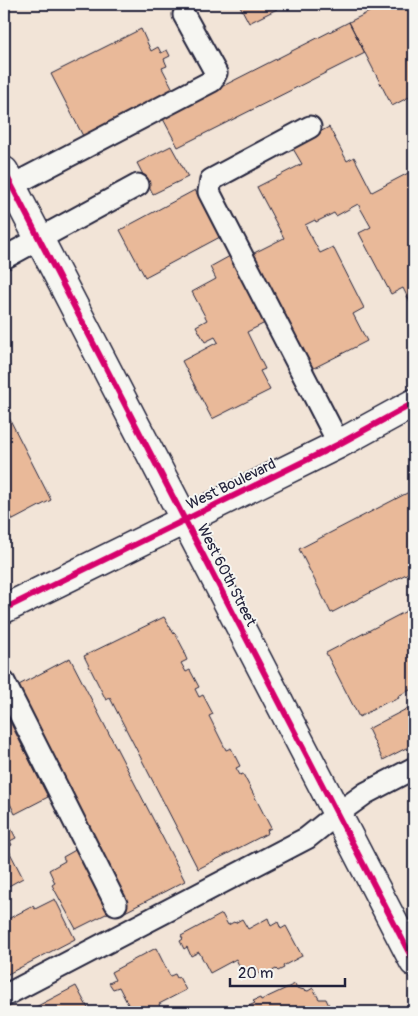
<svg xmlns="http://www.w3.org/2000/svg" width="418" height="1016" font-family="Pangolin,sans-serif">
	<style>
		.building { fill: #e9b999; stroke: #22223b }
		.lines { fill: none; stroke-linecap: round; stroke-linejoin: round }
		.lane-casing { stroke: #22223b; stroke-width: 25 }
		.secondary-casing { stroke: #22223b; stroke-width: 31 }
		.lane { stroke: #f6f6f2; stroke-width: 21 }
		.secondary { stroke: #f6f6f2; stroke-width: 28 }
		.cycleway-casing { stroke: #f6f6f2; stroke-width: 9 }
		.cycleway { stroke: #d6006c; stroke-width: 6 }
		.labels { text-anchor: middle; stroke-width: 4; stroke-linejoin: round; paint-order: stroke }
		.street-label { font-size: 15px; fill: #22223b; stroke: #f6f6f2 }
	</style>
	<rect width="100%" height="100%" fill="#f2e4d7"/>
	<filter id="ink" filterUnits="userSpaceOnUse"><feTurbulence type="fractalNoise" baseFrequency=".02" numOctaves="2"/><feDisplacementMap in="SourceGraphic" scale="10" xChannelSelector="R" yChannelSelector="G"/><feConvolveMatrix kernelMatrix="1 2 1 2 8 2 1 2 1" color-interpolation-filters="sRGB"/></filter>
	<g filter="url(#ink)">
		<!-- building -->
		<path class="building" d="M239,4H274L277,9L249,23Z
			M385,4H414V107L409,97L392,106L349,22Z
			M349,22L365,53L178,147L162,117Z
			M141,29L151,51L158,47L161,53L167,50L170,56L164,59L167,66L162,68L174,91L83,136L51,74Z
			M329,127L347,161L354,157L372,192L414,170V310L403,288L391,294L359,233L371,227L358,204L336,216L334,213L316,222L315,220L305,225L320,253L333,247L364,308L353,314L367,341L310,370L250,255L284,238L257,187L302,164L292,147Z
			M171,146L188,177L153,194L137,163Z
			M195,190L220,237L145,277L120,230Z
			M230,256L265,323L247,332L265,369L260,371L270,390L212,419L182,361L218,342L215,337L205,342L196,326L207,320L192,292L216,279L210,267Z
			M4,408L51,500L13,520L4,502Z
			M411,491L414,498V570L331,613L299,549Z
			M414,607V688L398,696L399,698L390,702L389,701L359,717L326,653Z
			M164,617L174,634L175,633L185,652L184,653L187,660L181,663L186,672L190,670L199,687L195,689L199,697L203,695L213,714L209,716L226,750L231,748L240,766L236,768L240,775L243,774L271,828L267,830L268,833L198,869L110,698L106,700L84,656Z
			M70,658L185,881L123,913L104,877L15,687Z
			M414,705V744L383,760L368,729Z
			M4,706L7,711L5,712L48,797L15,814L4,791Z
			M4,815L16,838L10,841L12,845L7,847L23,878L5,888L7,891L4,892Z
			M79,848L112,911L76,929L52,885L55,883L49,870L65,861L63,857Z
			M55,899L75,939L4,976V921L33,906L35,909Z
			M222,914L228,925L234,922L235,923L242,919L248,929L268,918L271,926L278,922L281,929L286,926L302,956L283,966L284,968L278,971L276,969L261,977L256,967L243,974L236,959L210,973L199,952L191,956L187,947L184,949L180,941L183,939L181,936Z
			M156,948L170,976L175,974L177,978L179,977L186,990L159,1004L160,1007L149,1012H132L119,987L113,989L109,983L115,980L111,972Z
			M295,984L297,988L308,991L313,988L319,999H326L331,1010L330,1012H237L255,1003L253,1001L260,998L261,1000Z
			M76,986L90,1012H26Z"/>
		<g class="lines">
			<defs>
				<path id="lane" d="M310,127L211,180L209,192L339,444
					M11,186L212,81L216,73L184,15
					M4,258L138,185
					M4,682L116,904
					M4,996L307,838L337,814L366,793L414,768"/>
				<path id="secondary" d="M4,171L414,962
					M4,609L339,444L414,403"/>
			</defs>
			<!-- lane casing -->
			<use href="#lane" class="lane-casing"/>
			<!-- secondary casing -->
			<use href="#secondary" class="secondary-casing"/>
			<!-- lane -->
			<use href="#lane" class="lane"/>
			<!-- secondary -->
			<use href="#secondary" class="secondary"/>
			<defs>
				<path id="cycleway" d="M4,171L414,962
					M4,609L339,444L414,403"/>
			</defs>
			<!-- cycleway casing -->
			<use href="#cycleway" class="cycleway-casing"/>
			<!-- cycleway -->
			<use href="#cycleway" class="cycleway"/>
		</g>
	</g>
	<g class="labels">
		<!-- street labels -->
		<g class="street-label">
			<text transform="translate(231 484) rotate(-26)" y="5">West Boulevard</text>
			<text transform="translate(227 575) rotate(63)" y="5">West 60th Street</text>
		</g>
	</g>
	<!-- margin -->
	<rect width="418" height="1016" fill="none" stroke="#f6f6f2" stroke-width="20"/>
	<rect x="10" y="10" width="398" height="996" fill="none" stroke="#22223b" stroke-width="2" filter="url(#ink)"/>
	<!-- scale -->
	<path d="M230 978v8h115v-8" fill="none" stroke="#22223b" stroke-width="2.5"/>
	<text x="238" y="978" font-size="15" fill="#22223b" stroke="#f6f6f2" stroke-width="4" paint-order="stroke">20 m</text>
</svg>
